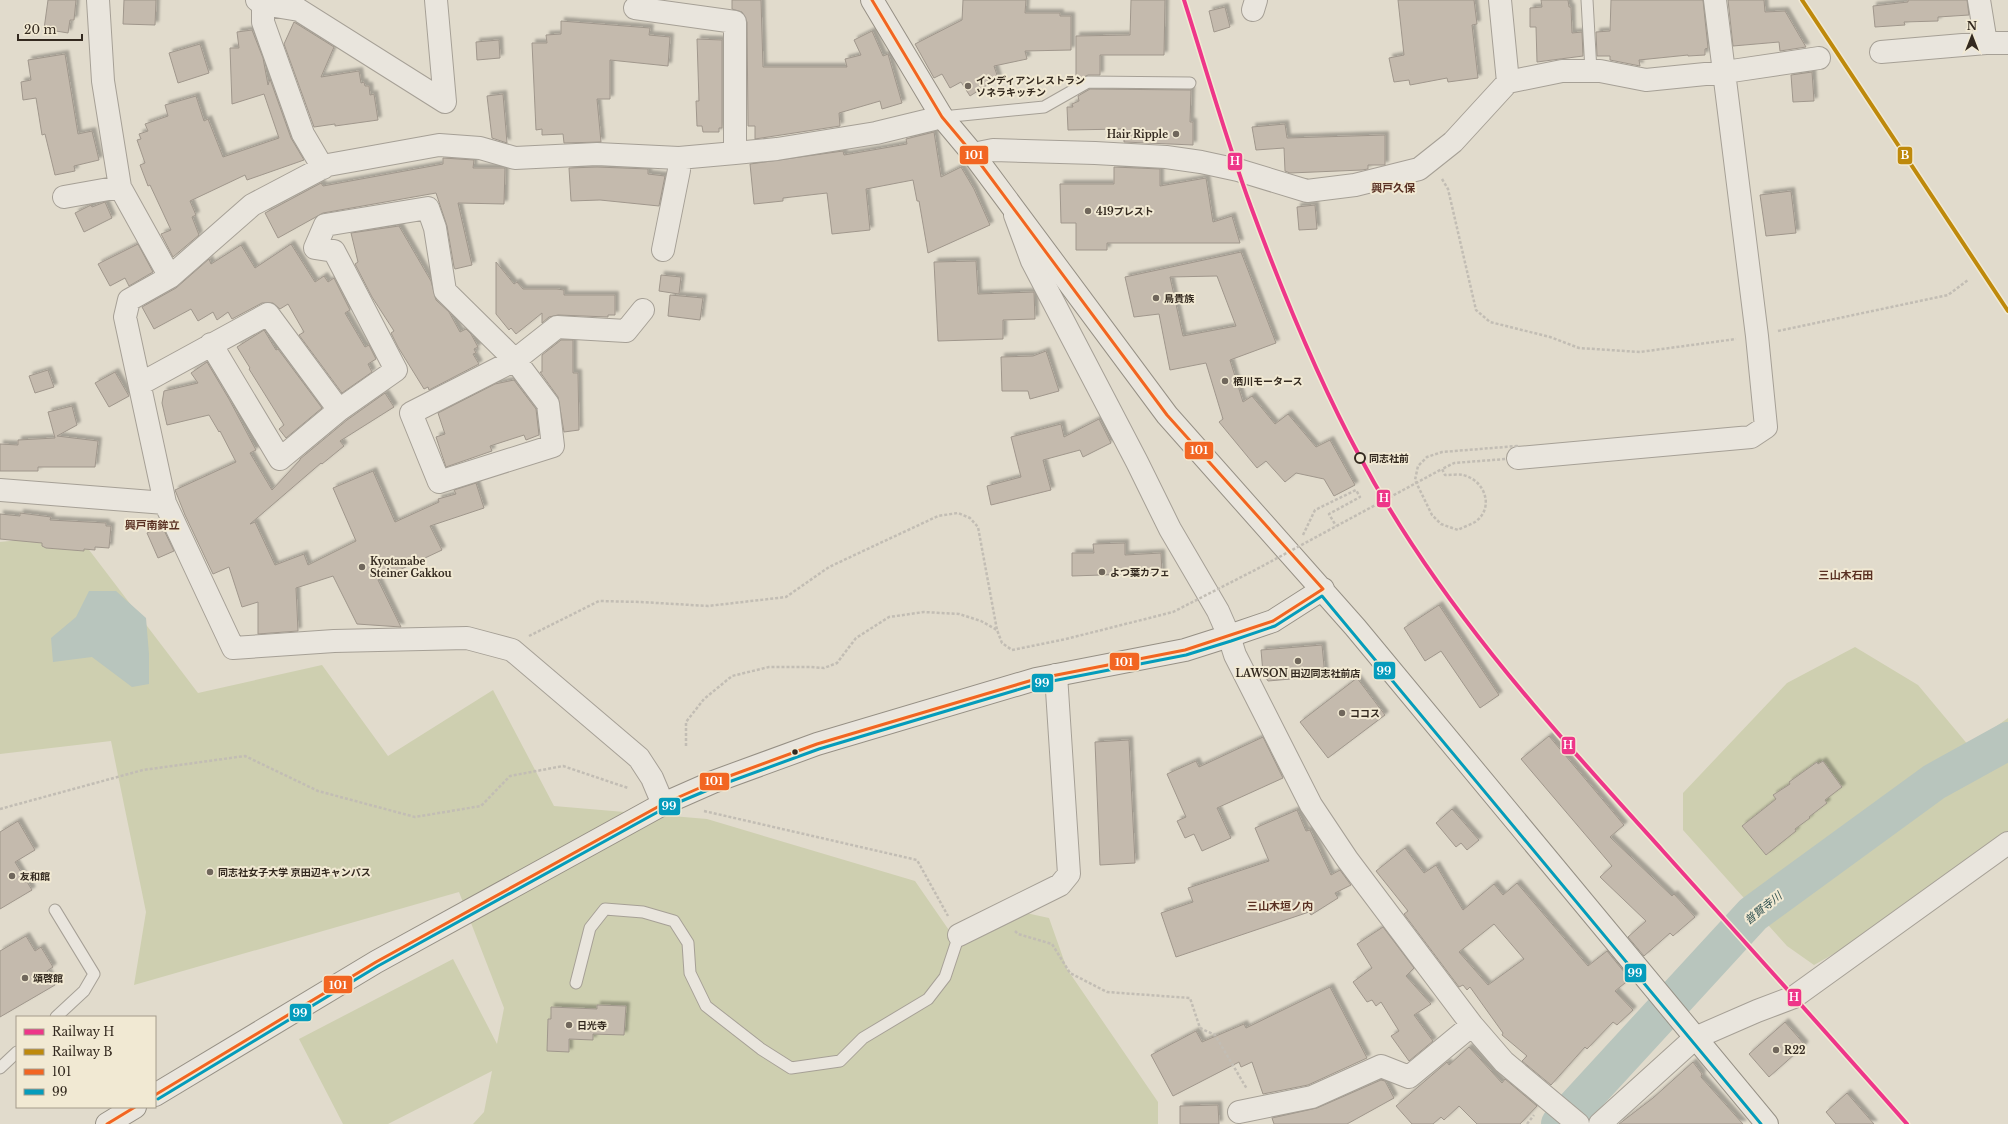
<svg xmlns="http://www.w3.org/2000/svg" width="2008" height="1124" font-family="'Libre Baskerville','Noto Sans JP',serif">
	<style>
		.green { fill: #cecfb0 }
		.water { fill: #b8c5bd }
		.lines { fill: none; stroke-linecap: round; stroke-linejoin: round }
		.river { stroke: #b8c5bd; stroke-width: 38 }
		.building { fill: #c4baad; stroke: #a0978c; fill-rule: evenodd; filter: url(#shadow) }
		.lane-casing { stroke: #a6a096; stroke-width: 13 }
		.street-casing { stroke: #a6a096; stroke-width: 24 }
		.secondary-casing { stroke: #969085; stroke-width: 24 }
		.path { stroke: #c2bdb4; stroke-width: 2.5; stroke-dasharray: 3 2; stroke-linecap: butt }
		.lane { stroke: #e9e5dd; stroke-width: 11 }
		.street { stroke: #e9e5dd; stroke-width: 22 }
		.secondary { stroke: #e9e5dd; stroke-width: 22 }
		.path-bridge { stroke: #c2bdb4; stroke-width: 2.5; stroke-dasharray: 3 2; stroke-linecap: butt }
		.bus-1-casing { stroke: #f1e9d3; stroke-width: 6 }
		.bus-2-casing { stroke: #f1e9d3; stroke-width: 6 }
		.bus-1 { stroke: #f26522; stroke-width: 3 }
		.bus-2 { stroke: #059cbc; stroke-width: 3 }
		.rail-1-casing { stroke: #f1e9d3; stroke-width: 7 }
		.rail-2-casing { stroke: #f1e9d3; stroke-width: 7 }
		.rail-1 { stroke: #ee3689; stroke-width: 4 }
		.rail-2 { stroke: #be890b; stroke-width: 4 }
		.poi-dot { fill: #70675c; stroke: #f1e9d3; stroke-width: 1.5 }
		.stop-dot { fill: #f1e9d3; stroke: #33291f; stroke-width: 2 }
		.bus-dot { fill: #33291f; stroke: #f1e9d3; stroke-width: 1.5 }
		.labels { text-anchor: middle; stroke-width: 4; stroke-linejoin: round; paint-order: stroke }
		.poi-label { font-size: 10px; font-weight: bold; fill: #33291f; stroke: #f1e9d3; text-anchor: start }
		.stop-label { font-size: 10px; font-weight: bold; fill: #33291f; stroke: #f1e9d3; text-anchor: start }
		.neighbourhood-label { font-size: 11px; font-weight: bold; fill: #5a3123; stroke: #f1e9d3 }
		.water-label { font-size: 11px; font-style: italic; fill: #305150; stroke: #f1e9d3 }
		.line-badge { stroke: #f1e9d3; stroke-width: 1.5 }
		.badge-label { font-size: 11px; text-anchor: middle; font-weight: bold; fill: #fff }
	</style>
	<defs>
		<filter id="shadow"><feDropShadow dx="3.5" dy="-3.5" stdDeviation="1" flood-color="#0004"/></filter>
	</defs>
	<rect width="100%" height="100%" fill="#e1dbcc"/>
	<!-- green -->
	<path class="green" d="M77,534L198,693L322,665L388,756L493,690L554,806L707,819L915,881L953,936L1026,913L1049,918L1067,969L1158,1102V1124H473L484,1112L492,1071L388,1124H343L299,1039L453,959L497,1044L504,1008L459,892L134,985L146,912L111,741L0,754V542Z
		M1855,647L1918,685L1969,746L2008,718V839L1922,904L1814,965L1787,946L1683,830V793L1787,683Z"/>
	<!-- water -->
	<path class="water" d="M89,591H116L146,618L149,654V684L132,687L92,657L53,662L51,638L76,617Z"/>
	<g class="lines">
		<!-- river -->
		<path class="river" d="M1560,1124L1753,914L1934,782L2008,741"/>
	</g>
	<!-- building -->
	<path class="building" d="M48,0H76L74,20H70L68,33L44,29Z
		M124,0H156L155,25L123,24Z
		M732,0H761L763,67H847L845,59L861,55L854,40L872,31L883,56L888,54L902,103L882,109L880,101L839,113L840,126L755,139V126H748L747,22L742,12L732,9Z
		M963,0H1026L1025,13H1060V16H1071V50L1025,51L1027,59L994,66L998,78L970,96L961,82L950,88L942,74L934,78L915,44L962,20Z
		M1131,0H1165L1164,55H1100V75H1088L1076,81V36L1130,35Z
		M1398,0H1474L1477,24L1472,25L1478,78L1448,82L1447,78L1410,85L1409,80L1394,82L1389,58L1404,55Z
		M1541,0H1568L1569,7H1571L1572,33L1582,32L1583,56L1537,62L1536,27H1530V8L1542,7Z
		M1611,0H1703L1708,48L1705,49V55L1688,56V55L1639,60L1640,66L1610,60V56H1597L1596,32L1610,31Z
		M1728,0H1764L1765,12L1785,11L1806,47L1780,51L1779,42L1733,46Z
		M1908,0H1967L1969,15L1938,17V21L1904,22L1905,25L1875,27L1873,6L1908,2Z
		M1225,7L1230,27L1214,32L1209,11Z
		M561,21L650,28L649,35L670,37L668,66L610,60V99H597L601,142L564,143L563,134L542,135V129L536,130L532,43H547L546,35L561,34Z
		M294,22L334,47L321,77L359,71L361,83L364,82L365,86H369L370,95L374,94L378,120L335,126V124L314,127L284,44Z
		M252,30L263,58L268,85L270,79L291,138L304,160L247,180L245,175L190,201L196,215L192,217L199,235L173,257L161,234L171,230L150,185L148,186L140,165L145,163L137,140L141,139L139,134L148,131L145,124L168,116L165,105L196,96L204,121L208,119L223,157L279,138L264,94L232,104L230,48H239L237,32Z
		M697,39L722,40V128H719V132H703L702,126H697L696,101H699Z
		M499,40L500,58L477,60L476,42Z
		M200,44L209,73L178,83L169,53Z
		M65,54L78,134L92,131L99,160L74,166L75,171L55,175L45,134L42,135L36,98L23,100L21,82L31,80L28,60Z
		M1812,72L1814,101L1793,102L1791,75Z
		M1090,89L1191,90L1190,122H1193V145L1124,142V129L1068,130L1067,107H1073L1072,104L1079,101L1078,96Z
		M503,94L507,143L492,138L487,96Z
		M1285,124L1287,138L1385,135V165H1368V169L1362,170L1290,173L1285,171L1284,148L1256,150L1252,127Z
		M934,132L941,177L961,167L974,189L990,225L928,253L919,201H917L913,180L866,189L870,230L832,234L827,193L783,198V201L754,204L750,164L843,151L844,155L907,144L906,139Z
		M443,158L474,160L473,168H505L504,204L458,203L472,265L455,269L454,267L447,226L436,193L323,213L278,238L265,213L321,183L323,186L443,164Z
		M597,167L648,169V174L665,176L659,206L600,200L571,201L569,168Z
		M1114,167L1160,169V186L1206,178L1213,222L1232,216L1240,243H1107V250H1076V223H1061L1060,184H1114Z
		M1791,191L1796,233L1766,236L1760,195Z
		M105,202L112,218L84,232L75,213L91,205L92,207Z
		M1315,205L1317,229L1299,230L1297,207Z
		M399,226L431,281L436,300L449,312L460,332L466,329L471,334L478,347L474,349L476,353L473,354L479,364L429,390L428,387L424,389L398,347L391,333L394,331L372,297L355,264L358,262L351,233Z
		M138,244L153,272L129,286L125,278L110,286L98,264Z
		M291,244L315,282L324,276L328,282L334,278L350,310L345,313L365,347L369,345L376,359L368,364L372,372L342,393L299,335L304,332L288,304L280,309L273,303H262L232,319L228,312L217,320L213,312L198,321L191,309L154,329L142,307L176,288L209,259L211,264L241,245L255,268Z
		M1241,252L1276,343L1230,360L1243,402L1252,396L1275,424L1288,414L1316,447L1330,440L1355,485L1334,496L1324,479L1296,473L1285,482L1266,461L1257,468L1219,422L1223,419L1206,363L1170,370L1159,314L1134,317L1125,277ZM1217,276L1236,326L1183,336L1170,277Z
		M976,261L978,294L1034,292L1035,319L1003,320V339L938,341L934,262Z
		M496,262L514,284L517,282L523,289H557L564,290V295H615V315H608V317L558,315L549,317L542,323V313L516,334L511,328L509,330L496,314Z
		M661,275L681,277L679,294L659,291Z
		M670,295L703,298L700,320L668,316Z
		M264,330L276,350L278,349L322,408L286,438L279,429L284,425L249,369L250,368L237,347Z
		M561,340H573V373H578L579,430L564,432L558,397L540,372H542V355Z
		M1046,351L1059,391L1030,399L1028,391H1002L1001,357L1033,356Z
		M207,362L229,399L256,450L250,453L272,490L300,460V459L347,420L385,393L394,407L340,441L344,446L322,464L321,463L250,524L255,522L275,565L304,554L308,565L356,541L333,488L373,471L395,522L439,502L438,499L456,494L454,490L476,483L484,508L430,526L442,550L378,580L401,627L357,624L333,576L296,588L298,631L258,634V602L242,607L229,567L213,574L185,515L175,490L236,462L220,431L219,432L209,415L167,425L162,403L164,391L198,383L191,373Z
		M48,370L54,387L35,393L29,376Z
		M115,372L129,396L109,407L95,383Z
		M514,380L536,409L539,435L526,440L524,435L490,446L492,451L446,467L436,437L445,434L438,413L495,384Z
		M72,406L77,425L57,436L98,441L95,467H38V471H0V444L18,445V440L55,438L48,412Z
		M1099,419L1111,443L1083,457L1080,450L1043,460L1051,490L991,505L987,486L1021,477L1011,437L1061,424L1064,437Z
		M20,513L51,517L50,520L106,523V526H111L109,548L95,547V550L84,549V551L46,548L42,546V543L0,539V514L20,516Z
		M162,526L174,551L158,558L147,533Z
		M1125,543V555L1161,553L1162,573L1072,576V553H1094L1093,544Z
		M1439,605L1499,695L1480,708L1441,651L1425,661L1404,628Z
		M1322,645L1325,676L1268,681L1263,673L1261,650Z
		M1357,678L1385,715L1328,758L1300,722Z
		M1549,736L1624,825L1610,837L1672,896L1674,894L1695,917L1673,936L1670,933L1644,956L1628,937L1646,921L1600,877L1612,866L1521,759Z
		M1263,737L1283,778L1217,808L1231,838L1202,851L1194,834L1185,838L1177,821L1186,817L1167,774L1196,761L1199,767Z
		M1129,740L1135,863L1100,865L1095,742Z
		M1823,761L1842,787L1825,800L1827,803L1809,817L1810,818L1795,829L1796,831L1766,855L1742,826L1776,799L1773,795L1790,784L1789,782L1817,762L1818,764Z
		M1452,809L1479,840L1467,850L1461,843L1456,847L1436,823Z
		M1297,810L1306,831L1310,830L1331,875L1340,870L1351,885L1335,893L1338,898L1311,915L1309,912L1176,957L1161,913L1193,902L1188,888L1269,861L1255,828Z
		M18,821L35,850L15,862L32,890L0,909V832Z
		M1405,848L1424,873L1436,865L1463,910L1494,884L1503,895L1517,883L1588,966L1607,951L1630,979L1615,991L1633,1010L1617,1025L1613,1022L1587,1049L1585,1047L1551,1085L1522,1061L1527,1056L1502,1035L1503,1033L1470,987L1467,990L1463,985L1459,987L1404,914L1408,911L1376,871ZM1494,924L1524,959L1488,985L1459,952Z
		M1383,927L1414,968L1406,976L1431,1004L1414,1015L1433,1041L1409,1061L1391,1036L1399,1031L1381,1002L1376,1006L1372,1000L1367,1002L1353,982L1372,968L1357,944Z
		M26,936L35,951L41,947L53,967L47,971L55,985L0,1017V951Z
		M1330,987L1367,1058L1308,1085L1263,1094L1252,1062L1241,1067L1239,1062L1173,1096L1151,1055L1196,1031L1202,1042L1244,1024L1246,1028Z
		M597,1005L626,1006L624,1035L593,1034V1040L569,1039V1052L547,1051L548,1019H551V1007L597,1009Z
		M1785,1022L1805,1045L1769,1077L1749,1054Z
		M1469,1047L1502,1083L1505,1079L1537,1106L1520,1124H1477L1459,1106L1444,1120L1441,1117L1433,1124H1412L1396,1106L1447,1062L1449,1065Z
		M1693,1062L1702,1074L1701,1077L1743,1124H1619L1653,1098Z
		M1381,1080L1385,1081L1394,1098L1347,1124H1274L1272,1118L1317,1108Z
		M1847,1093L1874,1124H1836L1826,1112Z
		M1218,1105L1219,1124H1180V1106Z"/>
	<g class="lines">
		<defs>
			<path id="lane" d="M1587,0L1591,71
				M942,117L1044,107L1088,82L1190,83
				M55,910L94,974L84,991L56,1017
				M576,983L590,928L605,909L643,912L674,921L688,943L690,973L706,1006L761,1049L791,1068L840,1061L863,1038L928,999L945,977L959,935
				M0,1068L17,1052"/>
			<path id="street" d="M98,0L103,81L120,187L170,277
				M257,0L263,4L299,10L445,102L436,0
				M1500,0L1508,82
				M1979,0L1986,43
				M263,4V22L303,134L323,168
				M635,8L735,22V153
				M1253,10L1256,0
				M1881,52L1986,43H2008
				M973,154L993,150L1095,153L1166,157L1201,162L1238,170L1307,191L1355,185L1419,169L1453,142L1508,82L1562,71H1600L1646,80L1725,72L1819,58
				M64,197L120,187
				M1015,215L1032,261L1137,462L1170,529L1218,611L1229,636L1235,655L1311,805L1347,859L1472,1025L1504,1062L1578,1124
				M663,250L679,170V158
				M211,344L280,459L339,410L396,370L334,251L315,248L325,225L428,208L435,228L445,291L515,360L548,404L553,446L439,482L411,413L515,360L557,327L626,331L643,310
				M140,384L268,314L339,410
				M1518,458L1751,437L1766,427L1757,336L1715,0
				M0,490L165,503
				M663,804L652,778L639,758L512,650L467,638L334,641L233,648L165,503L125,317L129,300L170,277L252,205L328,165L439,145L480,148L515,158L597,154L679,158L735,153L777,149L876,133L942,117
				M959,935L1060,885L1069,874L1056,675
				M1239,1112L1312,1097L1381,1066L1409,1077L1472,1025
				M1600,1124L1695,1038L1757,1011L1794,997L2008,843"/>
			<path id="secondary" d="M872,0L942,117L973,154L1167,415L1355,627L1767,1124
				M155,1095L376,962L663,804L713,782L817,744L1036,679L1185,650L1229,636L1273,621L1323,589
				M107,1124L135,1107"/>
		</defs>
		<!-- lane casing -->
		<use href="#lane" class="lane-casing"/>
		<!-- street casing -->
		<use href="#street" class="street-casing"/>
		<!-- secondary casing -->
		<use href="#secondary" class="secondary-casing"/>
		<!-- path -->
		<path class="path" d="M1442,179L1448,189L1476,310L1490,322L1550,337L1579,348L1640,352L1736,339
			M1778,331L1948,295L1968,280
			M1517,446L1518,458L1454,463L1442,469L1445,475C1451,475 1458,474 1463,475C1485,480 1495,508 1475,522C1470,525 1463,527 1458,530L1441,524L1432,515L1415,480L1418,466L1427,457L1442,452Z
			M1303,535L1315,510L1356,490L1360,497L1329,514L1336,526
			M529,636L599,601L641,602L708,606L786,597L829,567L938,516L958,513L970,518L978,527L997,630
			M686,746V722L704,699L732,676L769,667H811L824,668L837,663L856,638L889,617L924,612L959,614L981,621L997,630L1002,643L1012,650L1066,639
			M0,809L143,770L245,756L318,791L415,817L481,806L510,776L563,766L628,788
			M704,811L917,860L948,916
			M1015,931L1018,934L1052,944L1070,973L1107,992L1190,998L1200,1028L1215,1035L1247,1089
			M1527,1124L1534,1115"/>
		<!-- lane -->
		<use href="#lane" class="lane"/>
		<!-- street -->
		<use href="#street" class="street"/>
		<!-- secondary -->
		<use href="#secondary" class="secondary"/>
		<!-- path-bridge -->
		<path class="path-bridge" d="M1066,639L1173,612L1257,569L1442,469"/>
		<defs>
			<path id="bus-1" d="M872,0L942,117L973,154L1167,415L1323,589
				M155,1095L376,962L663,804L713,782L817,744L1036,679L1185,650L1273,621L1323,589
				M107,1124L135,1107"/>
			<path id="bus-2" d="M158,1099L378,966L665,808L715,787L819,749L1037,684L1186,655L1231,641L1275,626L1322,596L1761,1124"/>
		</defs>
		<!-- bus-1 casing -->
		<use href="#bus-1" class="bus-1-casing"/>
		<!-- bus-2 casing -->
		<use href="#bus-2" class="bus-2-casing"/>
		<!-- bus-1 -->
		<use href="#bus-1" class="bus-1"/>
		<!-- bus-2 -->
		<use href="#bus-2" class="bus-2"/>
		<defs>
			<path id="rail-1" d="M1184,0C1206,69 1226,139 1251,207C1282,291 1317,378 1360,457C1438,604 1551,727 1662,850C1744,941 1826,1032 1907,1124"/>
			<path id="rail-2" d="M1802,0L2008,311"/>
		</defs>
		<!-- rail-1 casing -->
		<use href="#rail-1" class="rail-1-casing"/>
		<!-- rail-2 casing -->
		<use href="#rail-2" class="rail-2-casing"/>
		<!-- rail-1 -->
		<use href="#rail-1" class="rail-1"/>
		<!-- rail-2 -->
		<use href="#rail-2" class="rail-2"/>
	</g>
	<!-- markers -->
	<g class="poi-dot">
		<circle cx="968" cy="86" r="4"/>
		<circle cx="1176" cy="134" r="4"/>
		<circle cx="1088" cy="211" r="4"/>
		<circle cx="1156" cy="298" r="4"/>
		<circle cx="1225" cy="381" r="4"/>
		<circle cx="362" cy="567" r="4"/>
		<circle cx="1102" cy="572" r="4"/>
		<circle cx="1298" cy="661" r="4"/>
		<circle cx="1342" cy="713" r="4"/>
		<circle cx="210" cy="872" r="4"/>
		<circle cx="12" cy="876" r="4"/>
		<circle cx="25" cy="978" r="4"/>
		<circle cx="569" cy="1025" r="4"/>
		<circle cx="1776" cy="1050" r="4"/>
	</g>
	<circle class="stop-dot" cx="1360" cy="458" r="5"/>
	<circle class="bus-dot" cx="795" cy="752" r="3.5"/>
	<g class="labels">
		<!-- poi labels -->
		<g class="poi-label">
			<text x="976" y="84">インディアンレストラン<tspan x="976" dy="12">ソネラキッチン</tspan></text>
			<text x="1168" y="138" text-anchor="end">Hair Ripple</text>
			<text x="1096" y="215">419プレスト</text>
			<text x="1164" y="302">鳥貴族</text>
			<text x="1233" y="385">栖川モータース</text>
			<text x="370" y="565">Kyotanabe<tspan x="370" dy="12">Steiner Gakkou</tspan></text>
			<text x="1110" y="576">よつ葉カフェ</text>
			<text x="1298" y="677" text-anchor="middle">LAWSON 田辺同志社前店</text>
			<text x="1350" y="717">ココス</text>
			<text x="218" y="876">同志社女子大学 京田辺キャンパス</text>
			<text x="20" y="880">友和館</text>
			<text x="33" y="982">頌啓館</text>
			<text x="577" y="1029">日光寺</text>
			<text x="1784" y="1054">R22</text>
		</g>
		<!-- stop labels -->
		<g class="stop-label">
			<text x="1369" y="462">同志社前</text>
		</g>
		<!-- neighbourhood labels -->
		<g class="neighbourhood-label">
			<text x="1393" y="192">興戸久保</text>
			<text x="152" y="529">興戸南鉾立</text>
			<text x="1846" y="579">三山木石田</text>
			<text x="1280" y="910">三山木垣ノ内</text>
		</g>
		<!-- water labels -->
		<g class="water-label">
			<text transform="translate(1763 908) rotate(-39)" y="4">普賢寺川</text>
		</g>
	</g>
	<g class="line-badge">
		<rect x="959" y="145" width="30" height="20" rx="4" fill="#f26522"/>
		<rect x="1897" y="146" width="16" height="19" rx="4" fill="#be890b"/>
		<rect x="1227" y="152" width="16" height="19" rx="4" fill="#ee3689"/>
		<rect x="1184" y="441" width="30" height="19" rx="4" fill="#f26522"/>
		<rect x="1376" y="489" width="15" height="19" rx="4" fill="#ee3689"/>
		<rect x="1109" y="652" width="31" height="19" rx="4" fill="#f26522"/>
		<rect x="1373" y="661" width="23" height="19" rx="4" fill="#059cbc"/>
		<rect x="1031" y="673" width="23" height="20" rx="4" fill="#059cbc"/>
		<rect x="1561" y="736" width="15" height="19" rx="4" fill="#ee3689"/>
		<rect x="699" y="772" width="31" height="19" rx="4" fill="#f26522"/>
		<rect x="658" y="797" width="23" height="19" rx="4" fill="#059cbc"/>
		<rect x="1624" y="963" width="23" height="20" rx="4" fill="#059cbc"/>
		<rect x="323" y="975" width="30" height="19" rx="4" fill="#f26522"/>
		<rect x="1787" y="988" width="15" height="19" rx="4" fill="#ee3689"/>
		<rect x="289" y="1003" width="23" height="19" rx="4" fill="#059cbc"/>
	</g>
	<g class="badge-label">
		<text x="974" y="159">101</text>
		<text x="1905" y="159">B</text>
		<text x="1235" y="165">H</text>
		<text x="1199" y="454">101</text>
		<text x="1384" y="502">H</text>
		<text x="1124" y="666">101</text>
		<text x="1384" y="675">99</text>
		<text x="1042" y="687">99</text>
		<text x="1568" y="749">H</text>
		<text x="714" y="785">101</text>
		<text x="669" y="810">99</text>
		<text x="1635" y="977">99</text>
		<text x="338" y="989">101</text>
		<text x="1794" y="1001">H</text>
		<text x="300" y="1017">99</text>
	</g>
	<!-- legend -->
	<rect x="16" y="1016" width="140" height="92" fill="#f1e9d3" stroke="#a59c8b"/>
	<rect x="24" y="1029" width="20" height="6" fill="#ee3689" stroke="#a59c8b"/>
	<text x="52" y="1036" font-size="12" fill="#33291f">Railway H</text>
	<rect x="24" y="1049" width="20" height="6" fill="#be890b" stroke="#a59c8b"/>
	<text x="52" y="1056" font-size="12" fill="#33291f">Railway B</text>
	<rect x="24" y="1069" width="20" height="6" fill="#f26522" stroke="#a59c8b"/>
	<text x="52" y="1076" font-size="12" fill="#33291f">101</text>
	<rect x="24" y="1089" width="20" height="6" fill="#059cbc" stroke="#a59c8b"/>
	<text x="52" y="1096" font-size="12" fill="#33291f">99</text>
	<!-- north arrow -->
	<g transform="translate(1972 36)" stroke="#f1e9d3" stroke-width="3" paint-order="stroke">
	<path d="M0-3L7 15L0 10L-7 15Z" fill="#33291f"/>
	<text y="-6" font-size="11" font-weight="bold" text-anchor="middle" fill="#33291f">N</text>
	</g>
	<!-- scale -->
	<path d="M18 34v6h64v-6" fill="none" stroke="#33291f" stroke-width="2"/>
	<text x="24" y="34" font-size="12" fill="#33291f" stroke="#f1e9d3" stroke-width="3" paint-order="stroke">20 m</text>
</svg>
